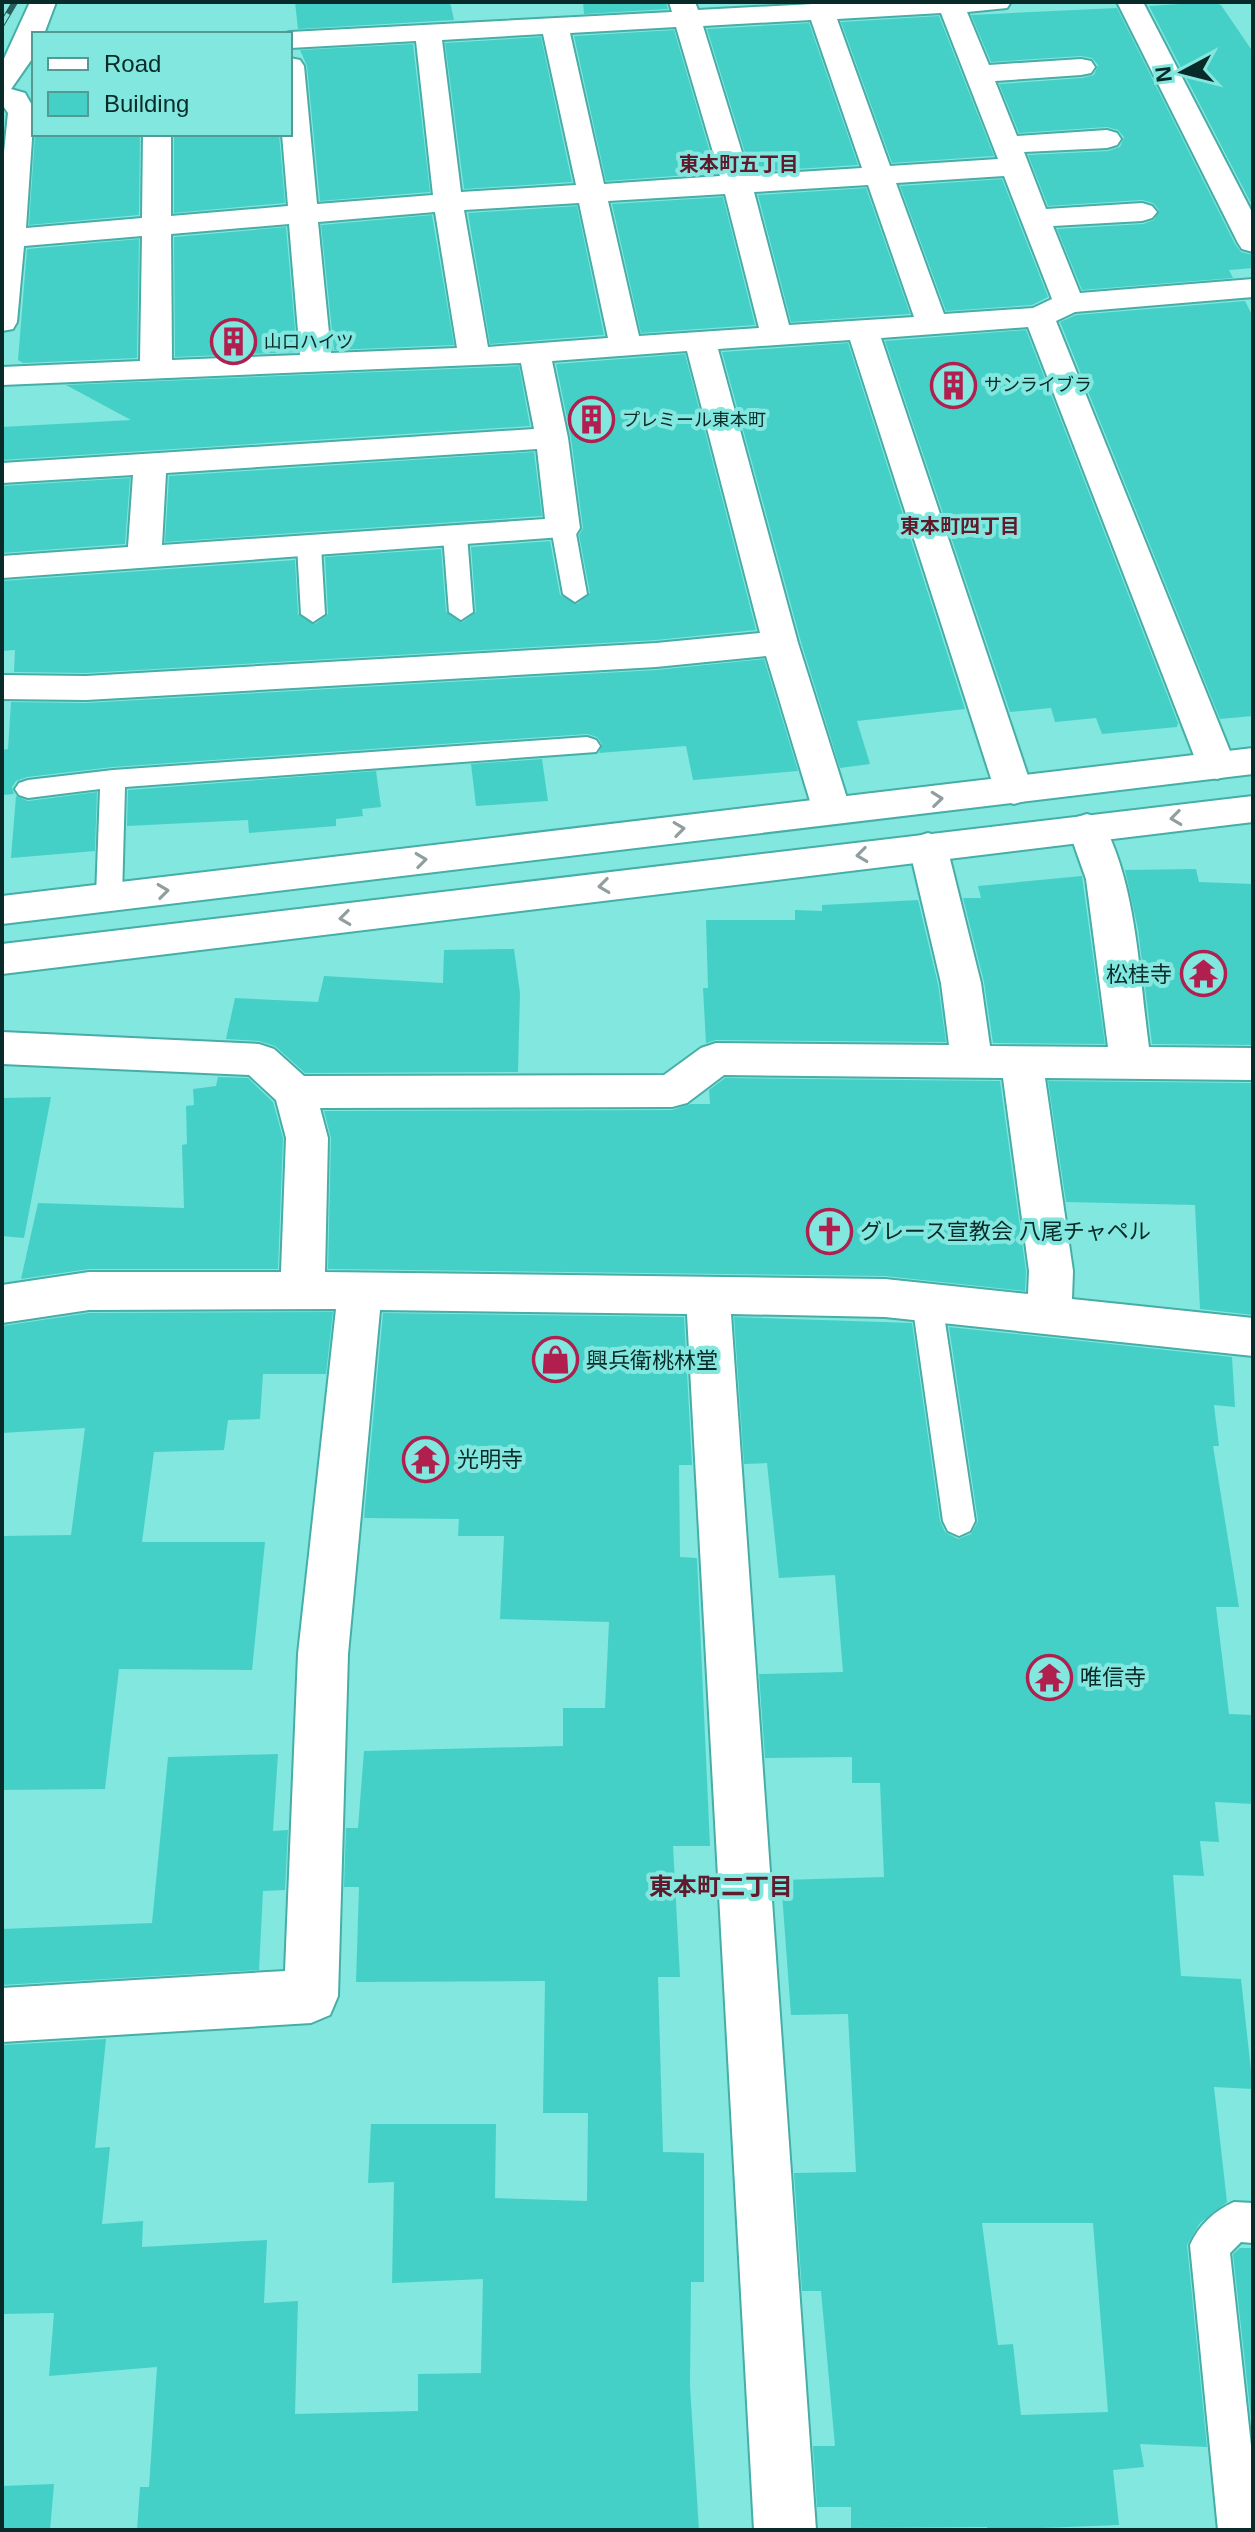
<svg xmlns="http://www.w3.org/2000/svg" width="1255" height="2532" font-family="Arial,'Noto Sans JP',sans-serif">
	<style>
		.building { fill: #45d0c7; fill-rule: evenodd }
		.lines { fill: none; stroke-linecap: round; stroke-linejoin: round }
		.lane-casing { stroke: #46aea7; stroke-width: 4 }
		.street-casing { stroke: #46aea7; stroke-width: 4 }
		.secondary-casing { stroke: #46aea7; stroke-width: 4 }
		.lane { fill: #fff; fill-rule: evenodd }
		.street { fill: #fff; fill-rule: evenodd }
		.secondary { fill: #fff; fill-rule: evenodd }
		.rail-casing { stroke: #295e5a; stroke-width: 6 }
		.rail { stroke: #82e7de; stroke-width: 4; stroke-dasharray: 12; stroke-linecap: butt }
		.oneway { stroke: #909f9e }
		.labels { text-anchor: middle; stroke-width: 8; stroke-linejoin: round; paint-order: stroke }
		.far-poi-label { font-size: 18px; fill: #082a28; stroke: #82e7de; text-anchor: start }
		.far-neighbourhood-label { font-size: 20px; font-weight: bold; fill: #5f1a2c; stroke: #82e7de }
		.poi-label { font-size: 22px; fill: #082a28; stroke: #82e7de; text-anchor: start }
		.neighbourhood-label { font-size: 24px; font-weight: bold; fill: #5f1a2c; stroke: #82e7de }
	</style>
	<rect width="100%" height="100%" fill="#82e7de"/>
	<!-- building -->
	<path class="building" d="M295,2H450L454,20L298,29Z
		M583,2H666L668,9L584,14Z
		M1211,2L1221,5L1253,52V207L1149,6Z
		M1117,8L1235,244L1241,252L1253,255V268L1229,270L1233,278L1082,290L1057,229L1143,224L1154,220L1159,210L1153,203L1142,200L1048,206L1028,155L1108,151L1120,147L1124,137L1118,130L1107,127L1019,133L999,84L1082,78L1094,75L1098,65L1092,58L1081,56L991,62L971,15Z
		M939,16L994,156L892,163L841,22Z
		M809,23L858,165L751,172L707,29Z
		M674,30L716,173L606,181L574,36Z
		M541,37L572,182L464,189L445,43Z
		M413,44L430,192L320,201L307,66L300,50Z
		M35,134H140L139,215L29,225Z
		M174,134H279L285,203L174,213Z
		M1002,179L1048,297L1032,305L946,311L900,186Z
		M866,188L910,314L791,322L758,195Z
		M723,197L755,325L641,333L612,204Z
		M577,206L604,335L490,344L468,213Z
		M432,215L454,345L334,350L321,225Z
		M286,227L297,352L175,357L174,237Z
		M139,239L137,358L23,363L18,360L27,249Z
		M1245,301L1253,317V716L1220,719L1060,322L1076,315Z
		M1026,330L1178,723L1177,727L1102,734L1096,718L1055,722L1051,708L1010,712L885,341Z
		M848,343L965,709L857,721L870,764L840,768L801,642L722,352Z
		M685,354L756,630L656,640L86,673L14,672L15,650L2,651V581L295,560L298,614L315,624L328,614L325,557L441,549L446,612L463,622L476,612L471,547L550,541L560,595L577,604L590,593L579,535L583,528L571,438L556,364Z
		M519,366L530,426L2,460V427L131,420L66,385Z
		M534,452L542,516L165,542L169,476Z
		M130,478L125,544L2,553V486Z
		M764,659L798,771L693,780L686,746L599,753L602,744L597,737L587,734L113,767L27,777L16,781L12,787L14,794L2,795V750L8,749L11,702L86,703L656,670Z
		M542,759L548,801L476,806L471,764Z
		M376,771L381,807L362,809L363,816L336,819V826L249,833L248,820L127,826L128,790Z
		M97,792L95,851L11,858L16,796L28,801Z
		M1196,869L1199,882L1253,884V1045L1152,1044L1138,929L1125,870Z
		M1082,876L1105,1044L993,1043L984,982L963,898H981L978,886Z
		M918,900L938,984L946,1042L716,1040L706,1043L703,988H708L706,920H795V910L822,911V905Z
		M514,949L520,993L518,1072L305,1073L275,1046L259,1041L226,1039L235,998L318,1002L324,976L443,983L444,950Z
		M218,1077L248,1078L273,1102L283,1138L278,1269H89L21,1279L38,1203L184,1208L182,1145L187,1144L186,1106L194,1105L193,1089L216,1086Z
		M725,1078L1000,1081L1026,1271L1025,1291L885,1276L328,1269L331,1138L324,1111L672,1110L691,1104H710L709,1090Z
		M1048,1081L1253,1083V1315L1200,1309L1195,1205L1066,1202Z
		M51,1097L24,1238L2,1236V1098Z
		M333,1312L326,1374H263L260,1419L228,1420L224,1450L154,1452L142,1542H265L252,1670L119,1669L105,1789L2,1790V1536L71,1535L85,1428L2,1433V1326L89,1313Z
		M383,1313L684,1317L692,1465H679L680,1557L697,1558L710,1846H673L680,1977H658L663,2152L704,2153V2282H691L690,2386L699,2530H137L140,2487H149L157,2367L49,2376L54,2313L2,2314V2045L106,2039L95,2148L110,2147L102,2224L143,2221L142,2247L267,2240L264,2303L298,2301L295,2414L418,2411V2374L481,2373L483,2279L392,2283L394,2182L368,2183L371,2124H496L495,2198L587,2201L588,2113H543L545,1981L356,1982L359,1887H344L346,1828H358L364,1751L563,1746V1708H605L609,1622L500,1619L504,1536H458L459,1519L364,1518Z
		M734,1317L912,1323L940,1521L945,1532L958,1539L971,1534L978,1521L949,1327L1232,1357L1235,1407L1214,1405L1219,1446H1213L1239,1607H1216L1229,1714L1253,1715V1804L1215,1802L1219,1842L1200,1841L1204,1876L1173,1875L1181,1976L1241,1979L1253,2089L1214,2087L1227,2202L1200,2223L1187,2245L1207,2447L1140,2444L1144,2467L1113,2470L1119,2525L988,2530L987,2527L851,2528V2507H817L813,2446H835L821,2291H802L794,2173L856,2172L848,2014L791,2015L781,1880L884,1877L880,1783H852V1757L765,1758L759,1674L843,1672L835,1575L779,1578L767,1463L744,1464ZM982,2223H1093L1108,2412L1021,2415L1013,2344L998,2345Z
		M278,1754L273,1831L288,1830L285,1890L263,1891L259,1970L2,1985V1929L152,1923L168,1757Z
		M1240,2248H1253V2436L1233,2254Z
		M54,2484L50,2530H2V2486Z"/>
	<g class="lines">
		<defs>
			<path id="lane" d="M563,521L575,528L587,594L575,602L563,594L551,528Z
				M455,528L467,535L473,612L461,620L449,612L443,535Z
				M309,539L321,546L325,614L313,622L301,614L297,546Z
				M587,737L596,740L600,746L596,752L125,787L122,897L118,904L109,907L100,904L96,897L100,789L28,798L19,795L15,789L19,783L28,780L113,770Z
				M927,1289L938,1293L942,1302L975,1521L970,1531L959,1536L948,1531L943,1521L912,1302L916,1293Z
				M1234,2202L1253,2203V2243L1241,2242L1230,2253L1253,2464V2530H1218L1190,2245C1199,2225 1214,2211 1234,2202Z"/>
			<path id="street" d="M30,2H56L44,34H34V56L11,89L25,93L34,109L26,228L142,218L143,134H171V216L288,206L282,134H290V58L300,60L304,66L317,204L433,195L416,41L290,48V34H282L290,32L672,12L669,2H695L698,10L850,2H1011L1007,8L967,12L989,65L1081,59L1091,61L1095,67L1091,73L1081,75L995,81L1017,136L1107,130L1117,133L1121,139L1117,145L1107,148L1024,152L1046,209L1142,203L1152,206L1157,212L1152,218L1142,221L1053,226L1080,293L1253,279V297L1075,312L1056,321L1236,766L1230,775L1217,779L1204,775L1198,766L1028,327L881,338L1033,791L1027,800L1014,804L1001,800L995,791L850,340L718,349L798,643L851,811L845,820L832,824L819,820L813,811L766,656L656,667L86,700L2,699V675L86,676L656,643L760,633L687,351L552,361L568,438L580,528L575,536L2,578V556L128,547L133,475L2,483V463L534,429L521,363L2,385V367L140,361L142,236L24,246L17,322L13,329L2,331V172L8,113L2,104V63ZM941,13L998,159L890,166L837,19ZM811,20L862,168L749,175L703,26ZM676,27L720,176L604,184L570,33ZM543,34L576,185L461,192L442,40ZM1004,176L1052,299L1033,308L944,314L896,183ZM868,185L914,317L789,325L754,192ZM725,194L759,328L639,336L608,201ZM579,203L608,338L488,347L464,210ZM435,212L457,348L331,353L318,222ZM289,224L300,355L172,360L171,234ZM537,449L545,519L162,545L166,473Z
				M1117,2H1143L1253,214V252L1242,249L1238,243Z
				M1087,814L1100,818C1137,881 1139,976 1149,1047L1253,1048V1080L1045,1078L1073,1271L1072,1299L1253,1318V1356L885,1317L731,1314L816,2530H754L687,1314L380,1310L348,1654L338,1996L330,2015L311,2023L2,2042V1988L285,1971L298,1654L336,1309L89,1310L2,1323V1285L89,1272H281L286,1138L276,1100L249,1075L2,1064V1032L259,1044L274,1049L304,1076L664,1075L701,1048L716,1043L949,1045L941,983L909,847L915,837L928,833L941,837L947,847L981,983L990,1046L1108,1047L1086,879L1068,828L1074,818ZM724,1075L1003,1078L1029,1271L1028,1294L885,1279L325,1272L328,1138L320,1108L672,1107L687,1103Z"/>
			<path id="secondary" d="M1253,748V774L2,924V896Z
				M1253,796V822L2,974V944Z"/>
		</defs>
		<!-- lane casing -->
		<use href="#lane" class="lane-casing"/>
		<!-- street casing -->
		<use href="#street" class="street-casing"/>
		<!-- secondary casing -->
		<use href="#secondary" class="secondary-casing"/>
		<!-- lane -->
		<use href="#lane" class="lane"/>
		<!-- street -->
		<use href="#street" class="street"/>
		<!-- secondary -->
		<use href="#secondary" class="secondary"/>
		<defs>
			<path id="rail" d="M2,24L15,2"/>
		</defs>
		<!-- rail casing -->
		<use href="#rail" class="rail-casing"/>
		<!-- rail -->
		<use href="#rail" class="rail"/>
	</g>
	<!-- one-way arrows -->
	<defs><path id="oneway-chevron" d="M-2-3.5L2.5 0L-2 3.5" fill="none" stroke-width="1.6" stroke-linecap="round" stroke-linejoin="round" transform="scale(2)"/></defs>
	<g class="oneway">
		<use href="#oneway-chevron" transform="translate(937 799) rotate(-6)"/>
		<use href="#oneway-chevron" transform="translate(1176 818) rotate(173)"/>
		<use href="#oneway-chevron" transform="translate(679 829) rotate(-7)"/>
		<use href="#oneway-chevron" transform="translate(862 855) rotate(173)"/>
		<use href="#oneway-chevron" transform="translate(421 860) rotate(-7)"/>
		<use href="#oneway-chevron" transform="translate(604 886) rotate(173)"/>
		<use href="#oneway-chevron" transform="translate(163 891) rotate(-7)"/>
		<use href="#oneway-chevron" transform="translate(345 918) rotate(173)"/>
	</g>
	<!-- icons -->
	<defs>
		<symbol id="building-ring" viewBox="-11 -11 22 22"><circle r="9.5" fill="#82e7de" stroke="#b01f4e" stroke-width="1.5"/><path d="M-4-6H4V6H1V3H-1V6H-4ZM-2.5-4.3h1.7v1.8h-1.7ZM.8-4.3h1.7v1.8H.8ZM-2.5-1h1.7V.8h-1.7ZM.8-1h1.7V.8H.8Z" fill="#b01f4e"/></symbol>
		<symbol id="temple-ring" viewBox="-11 -11 22 22"><circle r="9.5" fill="#82e7de" stroke="#b01f4e" stroke-width="1.5"/><path d="M0-6L5-2H3V0L6.5 2.5H4V6H1.5V3h-3V6H-4V2.5H-6.5L-3 0V-2H-5Z" fill="#b01f4e"/></symbol>
		<symbol id="church-ring" viewBox="-11 -11 22 22"><circle r="9.5" fill="#82e7de" stroke="#b01f4e" stroke-width="1.5"/><path d="M-1.2-6h2.4v3.5h3.3v2.4h-3.3V6h-2.4V-.1h-3.3v-2.4h3.3Z" fill="#b01f4e"/></symbol>
		<symbol id="shop-ring" viewBox="-11 -11 22 22"><circle r="9.5" fill="#82e7de" stroke="#b01f4e" stroke-width="1.5"/><path d="M-5-2.5h2.3a2.7 3.5 0 0 1 5.4 0H5L5.5 6h-11ZM-1.5-2.5h3a1.5 2.3 0 0 0-3 0Z" fill="#b01f4e"/></symbol>
	</defs>
	<g fill-rule="evenodd">
		<use href="#building-ring" x="208" y="316" width="51" height="51"/>
		<use href="#building-ring" x="928" y="360" width="51" height="51"/>
		<use href="#building-ring" x="566" y="394" width="51" height="51"/>
		<use href="#temple-ring" x="1178" y="948" width="51" height="51"/>
		<use href="#church-ring" x="804" y="1206" width="51" height="51"/>
		<use href="#shop-ring" x="530" y="1334" width="51" height="51"/>
		<use href="#temple-ring" x="400" y="1434" width="51" height="51"/>
		<use href="#temple-ring" x="1024" y="1652" width="51" height="51"/>
	</g>
	<g class="labels">
		<!-- far-poi labels -->
		<g class="far-poi-label">
			<text x="264" y="348">山口ハイツ</text>
			<text x="984" y="391">サンライブラ</text>
			<text x="622" y="426">プレミール東本町</text>
		</g>
		<!-- far-neighbourhood labels -->
		<g class="far-neighbourhood-label">
			<text x="739" y="171">東本町五丁目</text>
			<text x="960" y="533">東本町四丁目</text>
		</g>
		<!-- poi labels -->
		<g class="poi-label">
			<text x="1172" y="982" text-anchor="end">松桂寺</text>
			<text x="860" y="1239">グレース宣教会 八尾チャペル</text>
			<text x="586" y="1368">興兵衛桃林堂</text>
			<text x="457" y="1467">光明寺</text>
			<text x="1080" y="1685">唯信寺</text>
		</g>
		<!-- neighbourhood labels -->
		<g class="neighbourhood-label">
			<text x="721" y="1895">東本町二丁目</text>
		</g>
	</g>
	<!-- border -->
	<rect width="1255" height="2532" fill="none" stroke="#082a28" stroke-width="8"/>
	<!-- legend -->
	<rect x="32" y="32" width="260" height="104" fill="#82e7de" stroke="#519b95" stroke-width="2"/>
	<rect x="48" y="58" width="40" height="12" fill="#ffffff" stroke="#519b95" stroke-width="2"/>
	<text x="104" y="72" font-size="24" fill="#082a28">Road</text>
	<rect x="48" y="92" width="40" height="24" fill="#45d0c7" stroke="#519b95" stroke-width="2"/>
	<text x="104" y="112" font-size="24" fill="#082a28">Building</text>
	<!-- north arrow -->
	<g transform="translate(1183 72) rotate(263)" stroke="#82e7de" stroke-width="6" paint-order="stroke">
	<path d="M0-6L14 30L0 20L-14 30Z" fill="#082a28"/>
	<text y="-12" font-size="22" font-weight="bold" text-anchor="middle" fill="#082a28">N</text>
	</g>
</svg>
